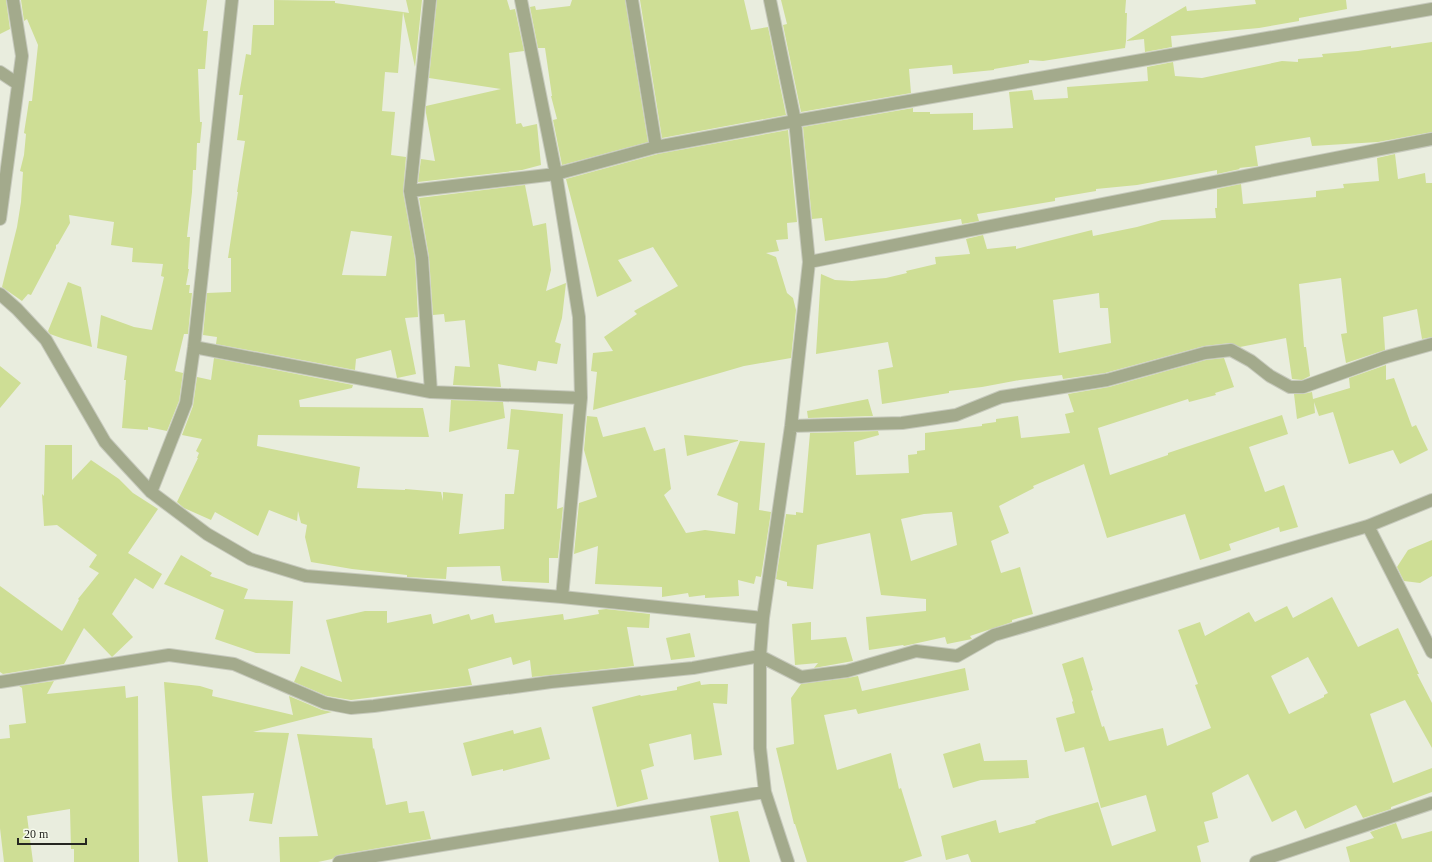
<svg xmlns="http://www.w3.org/2000/svg" width="1432" height="862" font-family="Georgia,serif">
	<style>
		.building { fill: #cede95; fill-rule: evenodd }
		.lines { fill: none; stroke-linecap: round; stroke-linejoin: round }
		.minor-casing { stroke: #c6c9bc; stroke-width: 14 }
		.minor { stroke: #a3aa8c; stroke-width: 12 }
	</style>
	<rect width="100%" height="100%" fill="#e9edde"/>
	<!-- building -->
	<path class="building" d="M0,0H6L10,29L0,34Z
		M21,0H207L203,31H208L205,69H198L200,122H202L200,143H197L196,170H193L192,192L187,237H190L188,269H189L186,285H190L189,293H192L188,334H184L175,371L183,373L179,401L167,431L148,427V430L122,428L126,380H124L127,356L97,348L101,315L134,327L152,330L164,277L161,276L163,264L132,262L133,248L111,245L114,222L69,215L70,223L58,244L56,245V248L31,295L28,294L22,301L2,287L17,227L21,202L23,172L20,171L24,155L26,134L24,133L29,101H32L38,45L27,19L24,21Z
		M274,0L335,1V3L403,12L398,73L385,72L382,111L395,112L391,155L406,157L403,192L415,259L418,317L405,318L416,374L397,378L391,350L356,359L355,370L216,344L217,337L203,335L207,293L231,292V258H228L238,192H237L245,141L237,140L243,95H239L246,54L251,55L253,25H274ZM351,231L392,236L386,276L342,275Z
		M406,0H422L415,67L403,12L409,13Z
		M437,0H507L510,10L515,9L524,51L509,53L516,124L521,123L523,127L537,124L541,165L522,170L418,182L421,159L435,161L426,113V106L501,89L429,78Z
		M572,0H625L648,142L562,165L553,120L557,119L551,96H552L545,48H538L530,7L535,6L536,10L570,6Z
		M640,0H744L751,30L768,27L786,115L662,138Z
		M781,0H1126L1125,13H1127L1126,41L1186,6L1187,11L1256,4L1255,0H1346L1347,9L1299,18V21L1259,28L1171,36L1172,47L1145,52L1144,39L1126,41L1125,48L1043,61L1029,60V63L994,69V70L953,74L952,65L909,69L911,93L801,112L783,25L787,24Z
		M1432,42V132L1378,142L1312,146L1310,137L1255,146L1258,166L1239,168L1240,169L1217,174V170L1137,185L1096,189V191L1055,198V201L977,214L979,221L962,224L961,219L825,241L822,218L812,219L803,127L913,108V112H930V114L973,113V130L1013,128L1009,92L1032,90L1034,100L1068,98L1067,87L1148,81L1147,67L1173,62L1175,76L1202,78L1282,61L1298,62V59L1323,57L1322,54L1358,51L1391,46V48Z
		M788,130L797,222L787,223L788,239L776,240L779,251L766,253L776,257L787,293L793,298L796,310L791,358L744,366L593,410L597,372L591,371L593,353L613,351L604,337L637,314L634,311L678,286L653,247L618,260L632,281L597,297L566,179L658,154Z
		M1395,154L1398,179L1425,173L1426,183H1432V337L1422,339L1417,309L1383,317L1385,350L1346,363L1341,334L1347,333L1341,278L1299,284L1304,347H1306L1310,376L1302,380L1292,379L1286,338L1240,347L1230,343L1204,346L1105,373L1063,379L1062,375L1020,380L982,387L949,391V393L882,404L878,370L893,367L888,342L816,354L821,274L835,280L852,281L886,278L907,273L906,271L936,264L935,257L970,254L966,239L983,235L987,249L1016,246V249L1092,230L1093,236L1137,227L1162,220L1216,218L1215,208H1217V189L1241,184L1243,204L1316,197V191L1344,188L1343,184L1379,181L1377,158ZM1099,293L1100,308H1108L1111,343L1059,353L1053,300Z
		M525,185L533,226L546,223L551,270L546,291L566,283L562,318L555,342L561,344L557,364L538,361L536,371L498,364L501,387L453,385L455,366L470,367L465,320L445,322L444,314L433,315L429,257L419,198Z
		M68,282L81,287L92,347L64,339L50,334L48,331Z
		M214,358L353,385L352,388L299,400L300,407L423,408L429,437L258,435L257,446L360,467L357,488L405,490V489L441,492L443,501V492L463,494L459,534L504,529L505,494H514L519,450L507,449L511,409L563,414L557,509L563,507L558,558H549V583L502,581L500,566L447,567L446,579L407,577V575L352,569L311,562L305,537L307,525L301,523L298,511L297,521L269,510L258,536L215,512L211,520L184,508L177,502L198,458H197L199,453L196,451L202,439L182,435L193,406L197,377L211,380Z
		M1224,358L1234,387L1215,393L1216,395L1189,402L1188,399L1098,428L1110,475L1168,455V453L1282,415L1288,434L1249,447L1265,492L1284,485L1298,527L1280,532L1279,527L1229,544L1231,550L1200,560L1185,514L1107,538L1084,464L1033,486L1034,488L999,506L1009,533L991,541L1001,573L1020,567L1033,614L1012,620V622L970,636L972,639L947,644L945,637L904,646L903,645L869,650L866,617L926,611V599L881,595L870,533L817,545L813,589L787,586V582L776,579L786,514L796,515V512L803,513L810,433L878,431L879,435L854,442L856,475L909,473L908,455L917,454V451L925,450V433L982,426V424L996,422V419L1018,416L1021,438L1070,433L1065,414L1074,412L1068,394L1109,387L1206,360ZM952,512L957,545L911,561L901,519L924,514Z
		M1386,365V380L1394,378L1412,427L1416,425L1428,450L1400,464L1393,450L1349,464L1333,412L1319,416L1314,402L1315,413L1297,419L1294,394H1303L1312,392L1313,399L1350,388L1349,378Z
		M0,366L21,383L0,408Z
		M868,399L873,416L808,418L807,411Z
		M451,400L503,402L505,418L449,432Z
		M587,416L597,417L603,437L645,427L654,451L665,448L671,489L664,495L686,533L705,530L735,534L738,503L717,495L740,441L765,443L759,510L771,512L761,577L756,576L754,584L738,580L739,596L705,598V595L689,597L688,593L662,597V587L595,584L598,546L574,554L579,503L597,497L584,450Z
		M684,435L738,440V441L687,456Z
		M45,445H72V480L91,460L119,479L133,493L158,509L128,553L162,574L153,589L135,578L112,614L133,637L112,657L84,628L64,664L3,674L0,672V586L62,631L79,600L78,599L99,573L89,567L97,555L57,525L44,526L42,494L44,496Z
		M1432,540V576L1420,583L1404,581L1397,567L1408,550Z
		M181,555L212,573L210,576L248,589L244,599L293,601L290,654L256,653L215,639L224,610L164,584Z
		M1332,597L1358,647L1398,628L1419,674H1417L1432,703V748L1405,700L1370,714L1393,783L1432,768V792L1391,807V809L1363,818L1356,805L1305,829L1296,810L1272,822L1248,774L1212,793L1218,818L1204,822L1209,842L1197,846L1201,862H971L968,854L946,860L941,836L996,820L999,833L1036,823L1035,821L1049,816L1098,802L1112,846L1156,831L1146,795L1101,808L1084,747L1065,752L1056,718L1075,713L1072,702L1073,701L1062,664L1083,657L1093,690L1091,691L1102,727L1104,726L1109,741L1163,728L1167,746L1211,728L1195,685L1198,684L1178,630L1200,622L1205,636L1249,612L1255,622L1287,606L1293,618ZM1308,657L1328,693L1324,695V697L1289,714L1271,676Z
		M606,609L650,614L649,628L627,627L634,666L532,677L530,660L513,665L511,657L468,669L472,685L351,700L327,696L294,682L301,666L342,682L326,620L365,611H387V623L431,614L433,624L469,614L471,620L493,614L495,623L563,614L564,620L599,614L598,610Z
		M811,622V640L846,637L853,661L814,668L818,663L795,665L792,624Z
		M690,633L695,657L671,660L666,638Z
		M965,668L969,690L858,714L856,709L824,715L837,770L891,753L899,789L901,788L922,856L903,862H807L795,824H794L776,748L794,744L791,698L801,684L848,678L858,676L862,691Z
		M54,681L47,694L125,686L126,698L138,696L139,862H74V849H71L70,809L27,816L33,862H4L0,828V739L10,738L9,725L26,723L22,688L19,686Z
		M700,681L701,685L710,684H728L727,704L713,703L722,755L694,760L691,734L649,744L654,766L641,770L648,799L617,807L592,707L640,695L641,696L677,690V687Z
		M164,682L200,686L213,690L212,696L293,715L289,696L322,710L332,712L253,732L289,733L272,824L249,821L254,793L202,796L208,862H178L172,797Z
		M541,727L550,759L503,771V769L472,776L463,743L513,730L514,734Z
		M297,734L372,738L373,749L374,748L386,805L407,801L409,813L424,811L431,839L338,855L332,859L318,862H280L279,837L318,836Z
		M980,743L984,761L1027,760L1029,778L981,780L953,788L943,754Z
		M738,811L750,862H719L710,816Z
		M1396,823L1402,839L1432,831V862H1350L1346,847L1374,838L1370,832Z"/>
	<g class="lines">
		<defs>
			<path id="minor" d="M430,0L410,191L422,258L431,392
				M521,0L556,174L579,317L581,398L562,597
				M632,0L656,147
				M770,0L795,121L809,262L791,426L763,618L760,656V748L765,792L788,862
				M0,72L18,84
				M410,191L556,174L656,147L795,121L1432,9
				M0,219L22,56L13,0
				M809,262L1432,139
				M0,294L17,309L46,340L105,442L125,464L151,492L207,534L250,559L306,576L562,597L763,618
				M194,347L431,392L581,398
				M791,426L902,423L956,415L1001,397L1107,380L1205,353L1231,350L1251,361L1270,376L1290,387H1303L1386,357L1432,344
				M151,492L186,403L194,347L232,0
				M1368,526L1432,652
				M0,682L169,655L234,664L325,703L351,708L374,706L551,682L693,668L760,656L801,677L847,671L916,651L957,656L994,635L1368,526L1432,500
				M339,862L765,792
				M1256,862L1432,803"/>
		</defs>
		<!-- minor casing -->
		<use href="#minor" class="minor-casing"/>
		<!-- minor -->
		<use href="#minor" class="minor"/>
	</g>
	<!-- scale -->
	<path d="M18 838v6h68v-6" fill="none" stroke="#252621" stroke-width="2"/>
	<text x="24" y="838" font-size="12" fill="#252621" stroke="#f6faeb" stroke-width="3" paint-order="stroke">20 m</text>
</svg>
